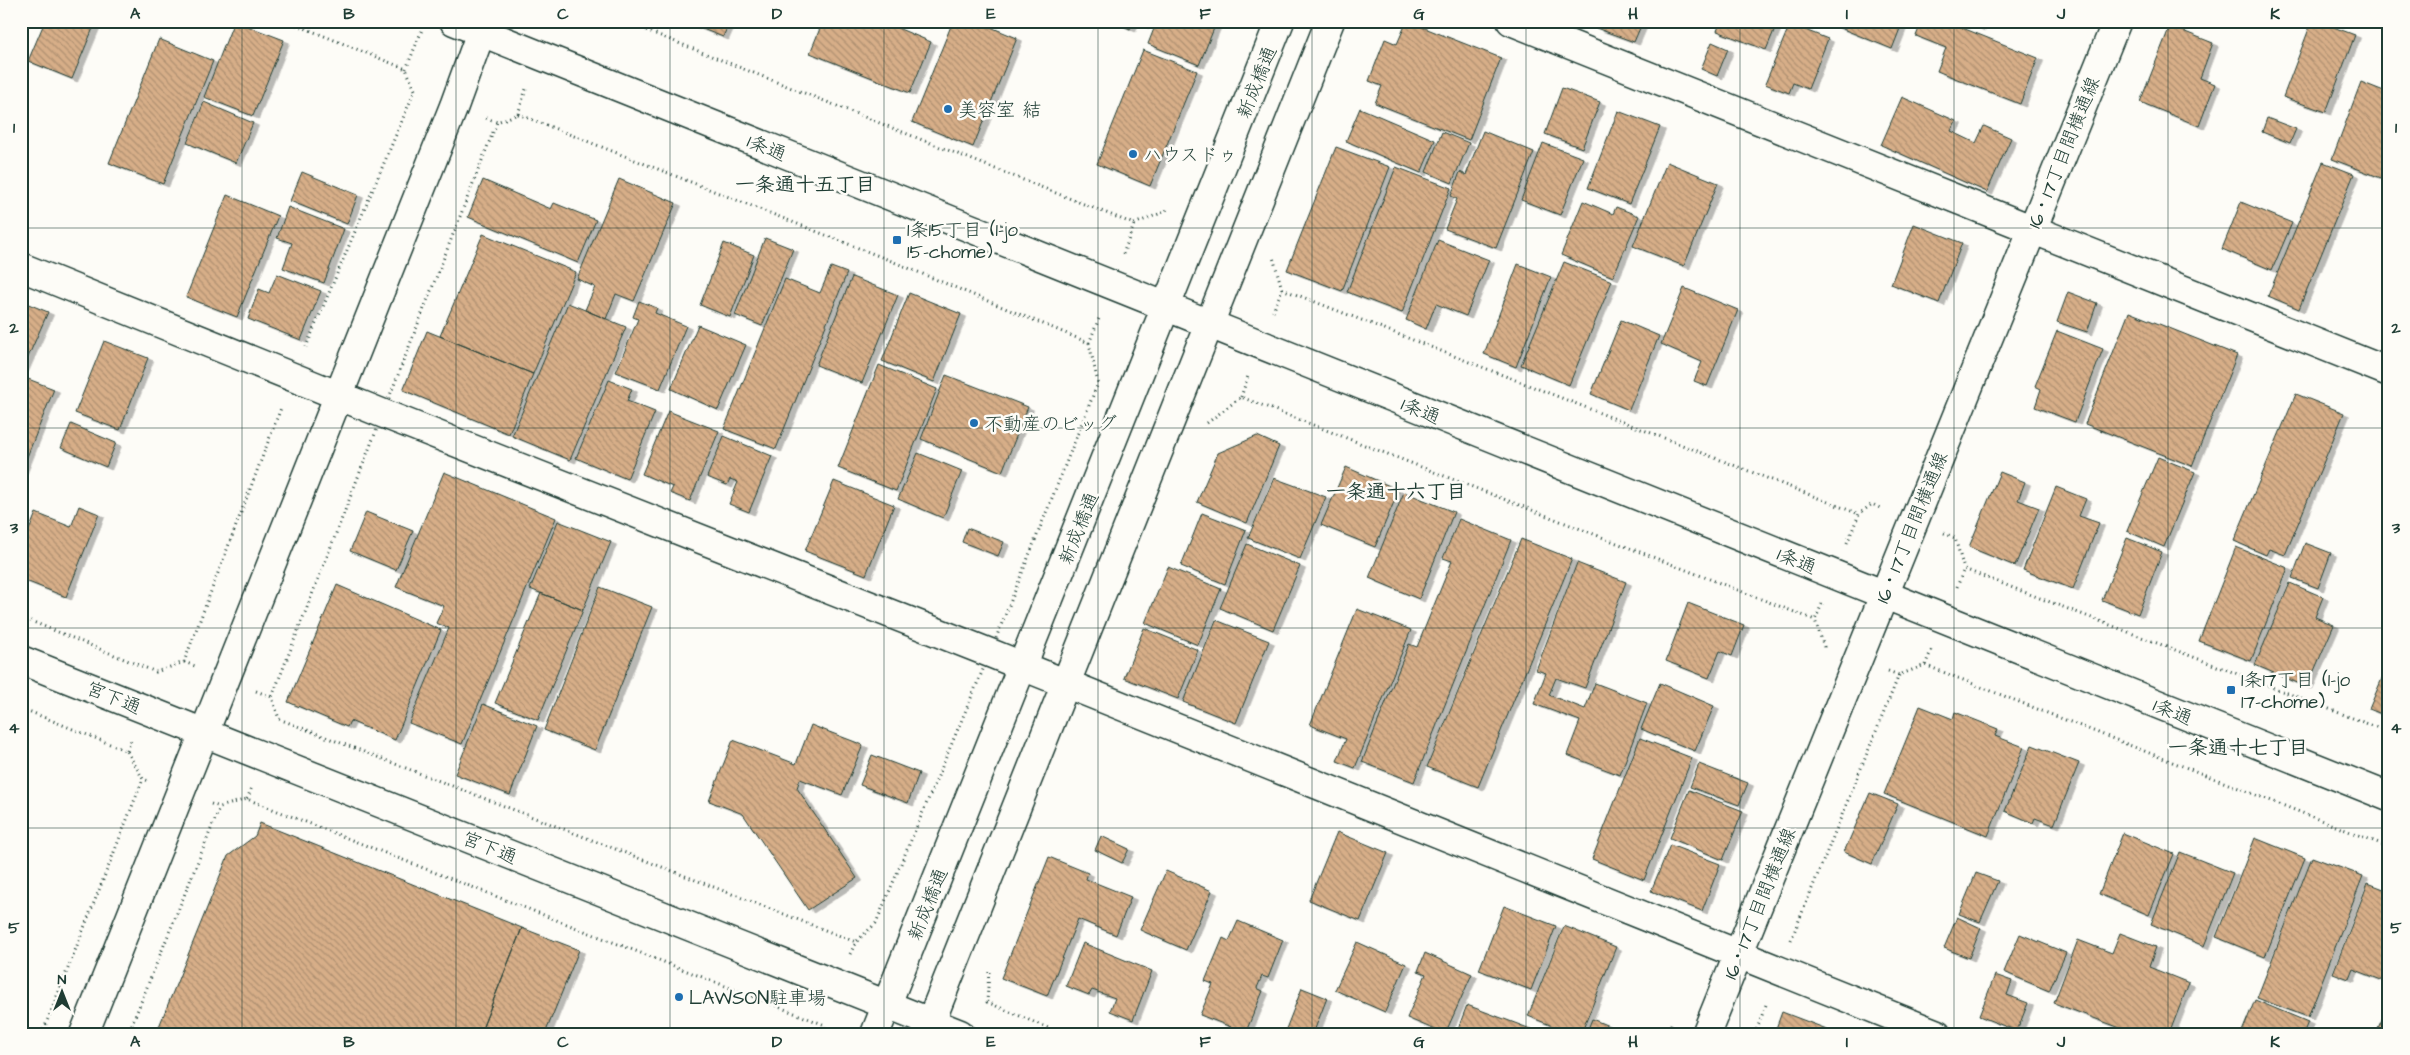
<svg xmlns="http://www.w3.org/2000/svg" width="2410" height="1055" font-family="'Architects Daughter','Klee One',sans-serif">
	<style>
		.building { fill: url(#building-back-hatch); stroke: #1f3d34; filter: url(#shadow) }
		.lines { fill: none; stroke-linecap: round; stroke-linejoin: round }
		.minor-casing { stroke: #1f3d34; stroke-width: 31 }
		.tertiary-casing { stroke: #1f3d34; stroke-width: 31 }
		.secondary-casing { stroke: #1f3d34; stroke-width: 31 }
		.path { stroke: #1f3d34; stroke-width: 3; stroke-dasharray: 1 4; stroke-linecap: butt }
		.minor { stroke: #fdfcf7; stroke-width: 28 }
		.tertiary { stroke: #fdfcf7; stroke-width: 28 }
		.secondary { stroke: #fdfcf7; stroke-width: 28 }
		.grid { fill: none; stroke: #1f3d34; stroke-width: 1; stroke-opacity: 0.55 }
		.poi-dot { fill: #1f6fb2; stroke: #fdfcf7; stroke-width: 2 }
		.labels { text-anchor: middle; stroke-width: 5; stroke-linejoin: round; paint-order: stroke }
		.street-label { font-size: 19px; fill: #1f3d34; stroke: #fdfcf7 }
		.poi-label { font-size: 19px; fill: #1f3d34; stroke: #fdfcf7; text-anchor: start }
		.neighbourhood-label { font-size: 20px; font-weight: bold; fill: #1f3d34; stroke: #fdfcf7 }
		.neatline { fill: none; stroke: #1f3d34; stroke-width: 2 }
		.grid-label { font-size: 16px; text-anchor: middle; font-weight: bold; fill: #1f3d34 }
	</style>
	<defs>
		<pattern id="building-back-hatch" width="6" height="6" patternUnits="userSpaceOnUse" patternTransform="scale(1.25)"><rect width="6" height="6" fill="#d7ae88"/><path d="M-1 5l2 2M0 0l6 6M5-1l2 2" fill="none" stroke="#ae8f70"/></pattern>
		<filter id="shadow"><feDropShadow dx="5.5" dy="3" stdDeviation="0" flood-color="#0004"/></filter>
	</defs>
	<rect width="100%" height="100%" fill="#fdfcf7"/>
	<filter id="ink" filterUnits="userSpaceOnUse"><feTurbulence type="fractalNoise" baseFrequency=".02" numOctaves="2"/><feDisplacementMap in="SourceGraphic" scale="10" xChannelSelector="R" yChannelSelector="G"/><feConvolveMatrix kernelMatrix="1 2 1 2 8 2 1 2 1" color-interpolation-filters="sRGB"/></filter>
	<g filter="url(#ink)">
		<!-- building -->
		<path class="building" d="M45,21H96L72,79L28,61Z
			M234,21L284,40L253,116L204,97Z
			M682,21H730L723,37Z
			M823,21H881L931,42L910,93L810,53Z
			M953,21H976L1017,38L973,147L912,122Z
			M1112,21H1146L1144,26L1133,21L1130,29Z
			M1157,21H1217L1199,65L1148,44Z
			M1407,21L1501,58L1469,140L1375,103L1382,86L1369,81L1385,39L1397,44Z
			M1598,21H1643L1634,42L1596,28Z
			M1721,21H1778L1766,50L1717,31Z
			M1823,21H1903L1892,49Z
			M1922,21H1945L2038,58L2020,104L1937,71L1946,48L1916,36Z
			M1964,21H1982L1979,28Z
			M2312,21H2317L2355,35L2326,112L2283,97Z
			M1790,24L1828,39L1808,89L1793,83L1789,93L1765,84Z
			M2170,26L2213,43L2200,78L2215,84L2199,126L2140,102Z
			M159,39L213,61L163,184L109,163Z
			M1712,42L1728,49L1717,76L1701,69Z
			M1143,50L1197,71L1150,186L1097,164Z
			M2361,82L2389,93V181L2332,159Z
			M1562,88L1600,102L1582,148L1545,134Z
			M1902,97L1956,121L1951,131L1976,143L1984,126L2011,138L1987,192L1881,145Z
			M204,102L253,123L236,163L187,143Z
			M1360,108L1435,140L1421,173L1346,141Z
			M1618,111L1660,127L1629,204L1588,188Z
			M2267,118L2296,129L2290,143L2262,132Z
			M1483,131L1534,152L1496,248L1445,229L1457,199L1451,196L1460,172L1466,175Z
			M1442,132L1469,143L1452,183L1426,172Z
			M1543,143L1583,158L1560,215L1521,200Z
			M1336,147L1390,167L1342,291L1287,270Z
			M1667,162L1718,183L1684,266L1633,246Z
			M2323,162L2354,174L2299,309L2268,296Z
			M1396,167L1451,188L1402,313L1347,292Z
			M302,172L358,195L347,224L290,201Z
			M619,179L676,203L634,301L616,294L606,319L585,310L595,287L577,279Z
			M483,180L551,209L554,203L596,220L578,263L468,217Z
			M227,195L278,216L237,317L186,297Z
			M1583,201L1613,214L1616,207L1639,216L1613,277L1561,255Z
			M2241,202L2292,223L2272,270L2222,249Z
			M288,207L344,229L324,283L283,268L292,243L277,238Z
			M1914,224L1962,243L1939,303L1891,284Z
			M483,234L576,272L533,374L440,336Z
			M765,238L793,249L762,326L735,315Z
			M1438,240L1489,260L1466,316L1436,304L1426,329L1406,320Z
			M724,243L754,255L730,317L700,305Z
			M1564,262L1612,281L1569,385L1521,365Z
			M1518,264L1551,277L1516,367L1484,354Z
			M831,267L847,273L776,449L724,429L785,279L820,293Z
			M277,274L321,291L301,340L248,319L259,289L269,293Z
			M852,277L898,295L862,383L816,365Z
			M1684,288L1738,310L1707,386L1694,381L1702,362L1661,344Z
			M2068,292L2097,303L2087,332L2057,322Z
			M909,293L961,314L934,382L882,361Z
			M21,301L48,312L21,373Z
			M639,301L657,308L655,313L686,326L660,389L616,372L638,319L633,317Z
			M568,303L626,327L570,460L512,436Z
			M2129,312L2237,355L2192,466L2085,424Z
			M1621,320L1659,336L1629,410L1591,394Z
			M698,325L746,345L718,410L671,389Z
			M427,331L533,374L509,434L403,390Z
			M2057,331L2103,349L2075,422L2035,407L2041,389L2035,386Z
			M104,341L148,358L120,430L75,413Z
			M879,365L937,389L896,491L838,468Z
			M946,375L1028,407L1002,472L921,439Z
			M23,377L54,389L21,472V381Z
			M609,380L632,389L627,401L655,412L627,479L576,458Z
			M2296,394L2344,413L2285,555L2269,549L2266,555L2234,541Z
			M668,411L719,431L690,501L670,493L673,487L642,474Z
			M71,424L116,443L106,467L61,448Z
			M724,436L772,456L749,512L729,504L738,482L730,479L727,485L707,477Z
			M1257,436L1279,446L1247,523L1197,502L1218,453Z
			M918,453L962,471L943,518L898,499Z
			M2158,457L2195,472L2164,547L2127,531Z
			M1346,467L1399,490L1375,547L1321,525Z
			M444,472L556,518L462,744L409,723L449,628L436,623L444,606L396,587Z
			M2000,472L2025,482L2018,500L2039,508L2015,566L1969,547Z
			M1274,478L1326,497L1300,559L1248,538Z
			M834,481L894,505L866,575L805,551Z
			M2056,487L2086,499L2079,516L2099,523L2073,589L2023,570Z
			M1404,492L1454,512L1419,599L1369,578Z
			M79,506L99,514L66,597L21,579V550L36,513L71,527Z
			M366,512L413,531L396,570L350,551Z
			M1202,513L1246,530L1225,584L1181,566Z
			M1459,519L1511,540L1414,782L1362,762L1409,644L1417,647L1452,561L1443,558Z
			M558,521L611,542L583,610L530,589Z
			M967,528L1004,542L998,556L962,542Z
			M2127,538L2162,552L2138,614L2102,600Z
			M1521,539L1572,559L1478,787L1427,767Z
			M2305,543L2331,553L2318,588L2292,578Z
			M1247,544L1300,566L1273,630L1220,608Z
			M2236,547L2288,568L2251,661L2199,641Z
			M1577,563L1626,582L1585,688L1556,678L1549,695L1585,709L1595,683L1647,703L1620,775L1567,755L1580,721L1534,704L1546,673L1536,670Z
			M1168,567L1221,589L1198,645L1145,623Z
			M2290,583L2323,597L2315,617L2334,625L2307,687L2255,665Z
			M337,585L441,630L395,740L350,721L347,727L288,702Z
			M600,587L652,607L595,750L544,730Z
			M541,593L583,610L538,720L495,703Z
			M1688,603L1744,625L1732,656L1720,651L1709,678L1666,661Z
			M1357,609L1411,630L1355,768L1337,761L1346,739L1310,725Z
			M1216,620L1269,641L1236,723L1183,702Z
			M1144,628L1198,650L1178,699L1124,678Z
			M2389,662V717L2369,709Z
			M1660,683L1714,706L1695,751L1641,729Z
			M483,704L537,726L510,795L455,774Z
			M1920,706L1953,719L1955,712L1998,729L1995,736L2024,747L1988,836L1884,794Z
			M811,725L863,745L842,795L800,779L797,788L857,878L808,910L743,814L709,801L733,740L796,764Z
			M1640,738L1692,758L1644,880L1592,859Z
			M2032,745L2079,763L2054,825L2035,818L2033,823L2005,811Z
			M872,755L919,773L908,803L860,785Z
			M1699,764L1748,783L1739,805L1690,787Z
			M1689,790L1743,811L1723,860L1670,838Z
			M1870,793L1898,804L1872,864L1844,852Z
			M260,823L522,928L480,1034H156L228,856L255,836Z
			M1337,832L1388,853L1360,921L1309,900Z
			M2123,833L2174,854L2149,915L2099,894Z
			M1101,836L1129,849L1122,863L1095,850Z
			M2255,838L2305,858L2265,957L2216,937Z
			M1670,845L1720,864L1702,911L1651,891Z
			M2180,852L2233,873L2204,946L2151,924Z
			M1049,857L1088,873L1086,879L1131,897L1116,935L1078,919L1047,996L1001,978Z
			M2312,857L2363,876L2308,1017L2257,998Z
			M1166,871L1212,891L1186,950L1140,930Z
			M1976,873L1998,881L1980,922L1959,914Z
			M2368,883L2389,891V983L2353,969L2349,979L2333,973Z
			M1504,906L1556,926L1531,990L1479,970Z
			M1957,917L1981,928L1969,958L1944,948Z
			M1238,921L1283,940L1268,978L1262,976L1257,988L1263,991L1245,1034H1228L1231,1027L1200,1015L1213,984L1205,981L1223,938L1229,941Z
			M1564,926L1616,947L1581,1034H1572L1528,1016Z
			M522,928L579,950L545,1034H480Z
			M2120,933L2156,947L2149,967L2189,983L2169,1034H2136L2054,1003L2078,940L2112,953Z
			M2020,934L2066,953L2049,991L2004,972Z
			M1357,942L1406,964L1385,1012L1335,990Z
			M1083,943L1152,971L1133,1020L1110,1011L1115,998L1092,990L1089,995L1066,986Z
			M1425,953L1472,974L1445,1034L1407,1018L1426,974L1418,971Z
			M1995,975L2012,981L2007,995L2028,1003L2017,1031L1979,1016Z
			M1302,988L1327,998L1313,1034H1284Z
			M2255,1000L2308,1022L2303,1034H2241Z
			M2389,1004V1033L2378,1028Z
			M1467,1005L1544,1034H1456Z
			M1782,1012L1832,1031L1831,1034H1774Z
			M1592,1019L1628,1034H1586Z"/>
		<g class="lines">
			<defs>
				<path id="minor" d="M1511,21L2389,372
					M21,267L384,414L990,653L1937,1034
					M84,1034L454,106L481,32
					M1706,1034L2117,21"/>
				<path id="tertiary" d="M21,660L960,1034
					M875,1034L1280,21
					M926,1034L1330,21"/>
				<path id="secondary" d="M454,21L2389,797"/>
			</defs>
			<!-- minor casing -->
			<use href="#minor" class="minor-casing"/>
			<!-- tertiary casing -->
			<use href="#tertiary" class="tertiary-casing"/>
			<!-- secondary casing -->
			<use href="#secondary" class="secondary-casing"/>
			<!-- path -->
			<path class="path" d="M287,21L406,69L415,90L306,347
				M623,21L1134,224L1166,211L1167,209
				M406,69L422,30
				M518,114L889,260L1089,343L1098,383L990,653L876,923L856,942L279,719L272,697L497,122Z
				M518,114L527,86
				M486,118L497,122
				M1123,254L1134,225
				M1282,289L1859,514
				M1273,312L1282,289L1273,257
				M1089,343L1100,316
				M1241,397L1248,376
				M1207,423L1241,397L1815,620
				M1944,533L1955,538L1964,569L2389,732
				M1847,543L1859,514L1872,504L1882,509
				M1957,587L1964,569
				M1822,604L1815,620L1824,647L1823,650
				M21,617L156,672L184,662L281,408
				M184,662L195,666
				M1925,665L1932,649
				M1888,671L1899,675L1925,665L2389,847
				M256,691L272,697
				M21,708L127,751L143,779L149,781
				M127,751L131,740
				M247,799L252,787
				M211,804L220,807L247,799L825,1025V1034
				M1791,940L1899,675
				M850,954L856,942
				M989,972L987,1002L1062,1034
				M42,1034L143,779
				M128,1034L220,807
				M1667,1034L1672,1022
				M1755,1034L1767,1002"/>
			<!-- minor -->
			<use href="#minor" class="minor"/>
			<!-- tertiary -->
			<use href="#tertiary" class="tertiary"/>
			<!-- secondary -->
			<use href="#secondary" class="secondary"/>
		</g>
	</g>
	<!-- grid -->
	<path class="grid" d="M242,21V1034M456,21V1034M670,21V1034M884,21V1034M1098,21V1034M1312,21V1034M1526,21V1034M1740,21V1034M1954,21V1034M2168,21V1034M21,228H2389M21,428H2389M21,628H2389M21,828H2389"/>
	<!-- markers -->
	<g class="poi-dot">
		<circle cx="948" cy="109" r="5"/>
		<circle cx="1133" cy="154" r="5"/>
		<rect x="892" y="235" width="10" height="10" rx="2.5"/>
		<circle cx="974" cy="423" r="5"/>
		<rect x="2226" y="685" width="10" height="10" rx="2.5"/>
		<circle cx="679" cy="997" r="5"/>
	</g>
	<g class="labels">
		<!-- street labels -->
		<g class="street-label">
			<text transform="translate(1256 82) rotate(-68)" y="7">新成橋通</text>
			<text transform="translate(767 147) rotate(22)" y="7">1条通</text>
			<text transform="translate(2063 152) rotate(-68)" y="7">16・17丁目間横通線</text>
			<text transform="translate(1421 410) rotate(22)" y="7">1条通</text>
			<text transform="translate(1911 527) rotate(-68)" y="7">16・17丁目間横通線</text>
			<text transform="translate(1078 528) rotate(-68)" y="7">新成橋通</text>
			<text transform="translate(1797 560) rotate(22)" y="7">1条通</text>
			<text transform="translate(114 697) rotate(22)" y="7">宮下通</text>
			<text transform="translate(2173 711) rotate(22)" y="7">1条通</text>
			<text transform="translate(490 847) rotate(22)" y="7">宮下通</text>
			<text transform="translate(1759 903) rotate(-68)" y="7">16・17丁目間横通線</text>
			<text transform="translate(927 904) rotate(-68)" y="7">新成橋通</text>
		</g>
		<!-- poi labels -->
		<g class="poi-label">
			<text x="958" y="116">美容室 結</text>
			<text x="1143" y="161">ハウスドゥ</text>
			<text x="907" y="236">1条15丁目 (1-jo<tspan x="907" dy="22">15-chome)</tspan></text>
			<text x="984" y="430">不動産のビッグ</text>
			<text x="2241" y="686">1条17丁目 (1-jo<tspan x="2241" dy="22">17-chome)</tspan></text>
			<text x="689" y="1004">LAWSON駐車場</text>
		</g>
		<!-- neighbourhood labels -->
		<g class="neighbourhood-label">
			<text x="805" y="191">一条通十五丁目</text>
			<text x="1396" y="498">一条通十六丁目</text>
			<text x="2238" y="754">一条通十七丁目</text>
		</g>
	</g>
	<!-- margin -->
	<rect width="2410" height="1055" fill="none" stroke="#fdfcf7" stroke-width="55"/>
	<!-- north arrow -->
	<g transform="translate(62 992)" stroke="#fdfcf7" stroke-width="4" paint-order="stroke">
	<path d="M0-4L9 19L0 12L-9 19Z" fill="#1f3d34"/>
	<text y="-8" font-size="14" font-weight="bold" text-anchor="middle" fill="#1f3d34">N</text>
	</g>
	<rect x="28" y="28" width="2354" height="1000" class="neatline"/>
	<g class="grid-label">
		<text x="135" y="19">A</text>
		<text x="349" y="19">B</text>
		<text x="563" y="19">C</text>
		<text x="777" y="19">D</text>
		<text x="991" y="19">E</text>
		<text x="1205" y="19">F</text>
		<text x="1419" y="19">G</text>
		<text x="1633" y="19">H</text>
		<text x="1847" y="19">I</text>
		<text x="2061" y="19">J</text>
		<text x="2275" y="19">K</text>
		<text x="14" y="133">1</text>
		<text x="2396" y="133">1</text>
		<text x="14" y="333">2</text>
		<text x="2396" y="333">2</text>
		<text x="14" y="533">3</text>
		<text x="2396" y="533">3</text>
		<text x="14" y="733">4</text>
		<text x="2396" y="733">4</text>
		<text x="14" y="933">5</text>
		<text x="2396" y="933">5</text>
		<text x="135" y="1047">A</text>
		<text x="349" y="1047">B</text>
		<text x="563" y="1047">C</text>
		<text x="777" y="1047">D</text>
		<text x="991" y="1047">E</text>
		<text x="1205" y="1047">F</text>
		<text x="1419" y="1047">G</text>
		<text x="1633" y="1047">H</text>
		<text x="1847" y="1047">I</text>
		<text x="2061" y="1047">J</text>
		<text x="2275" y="1047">K</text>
	</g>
</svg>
